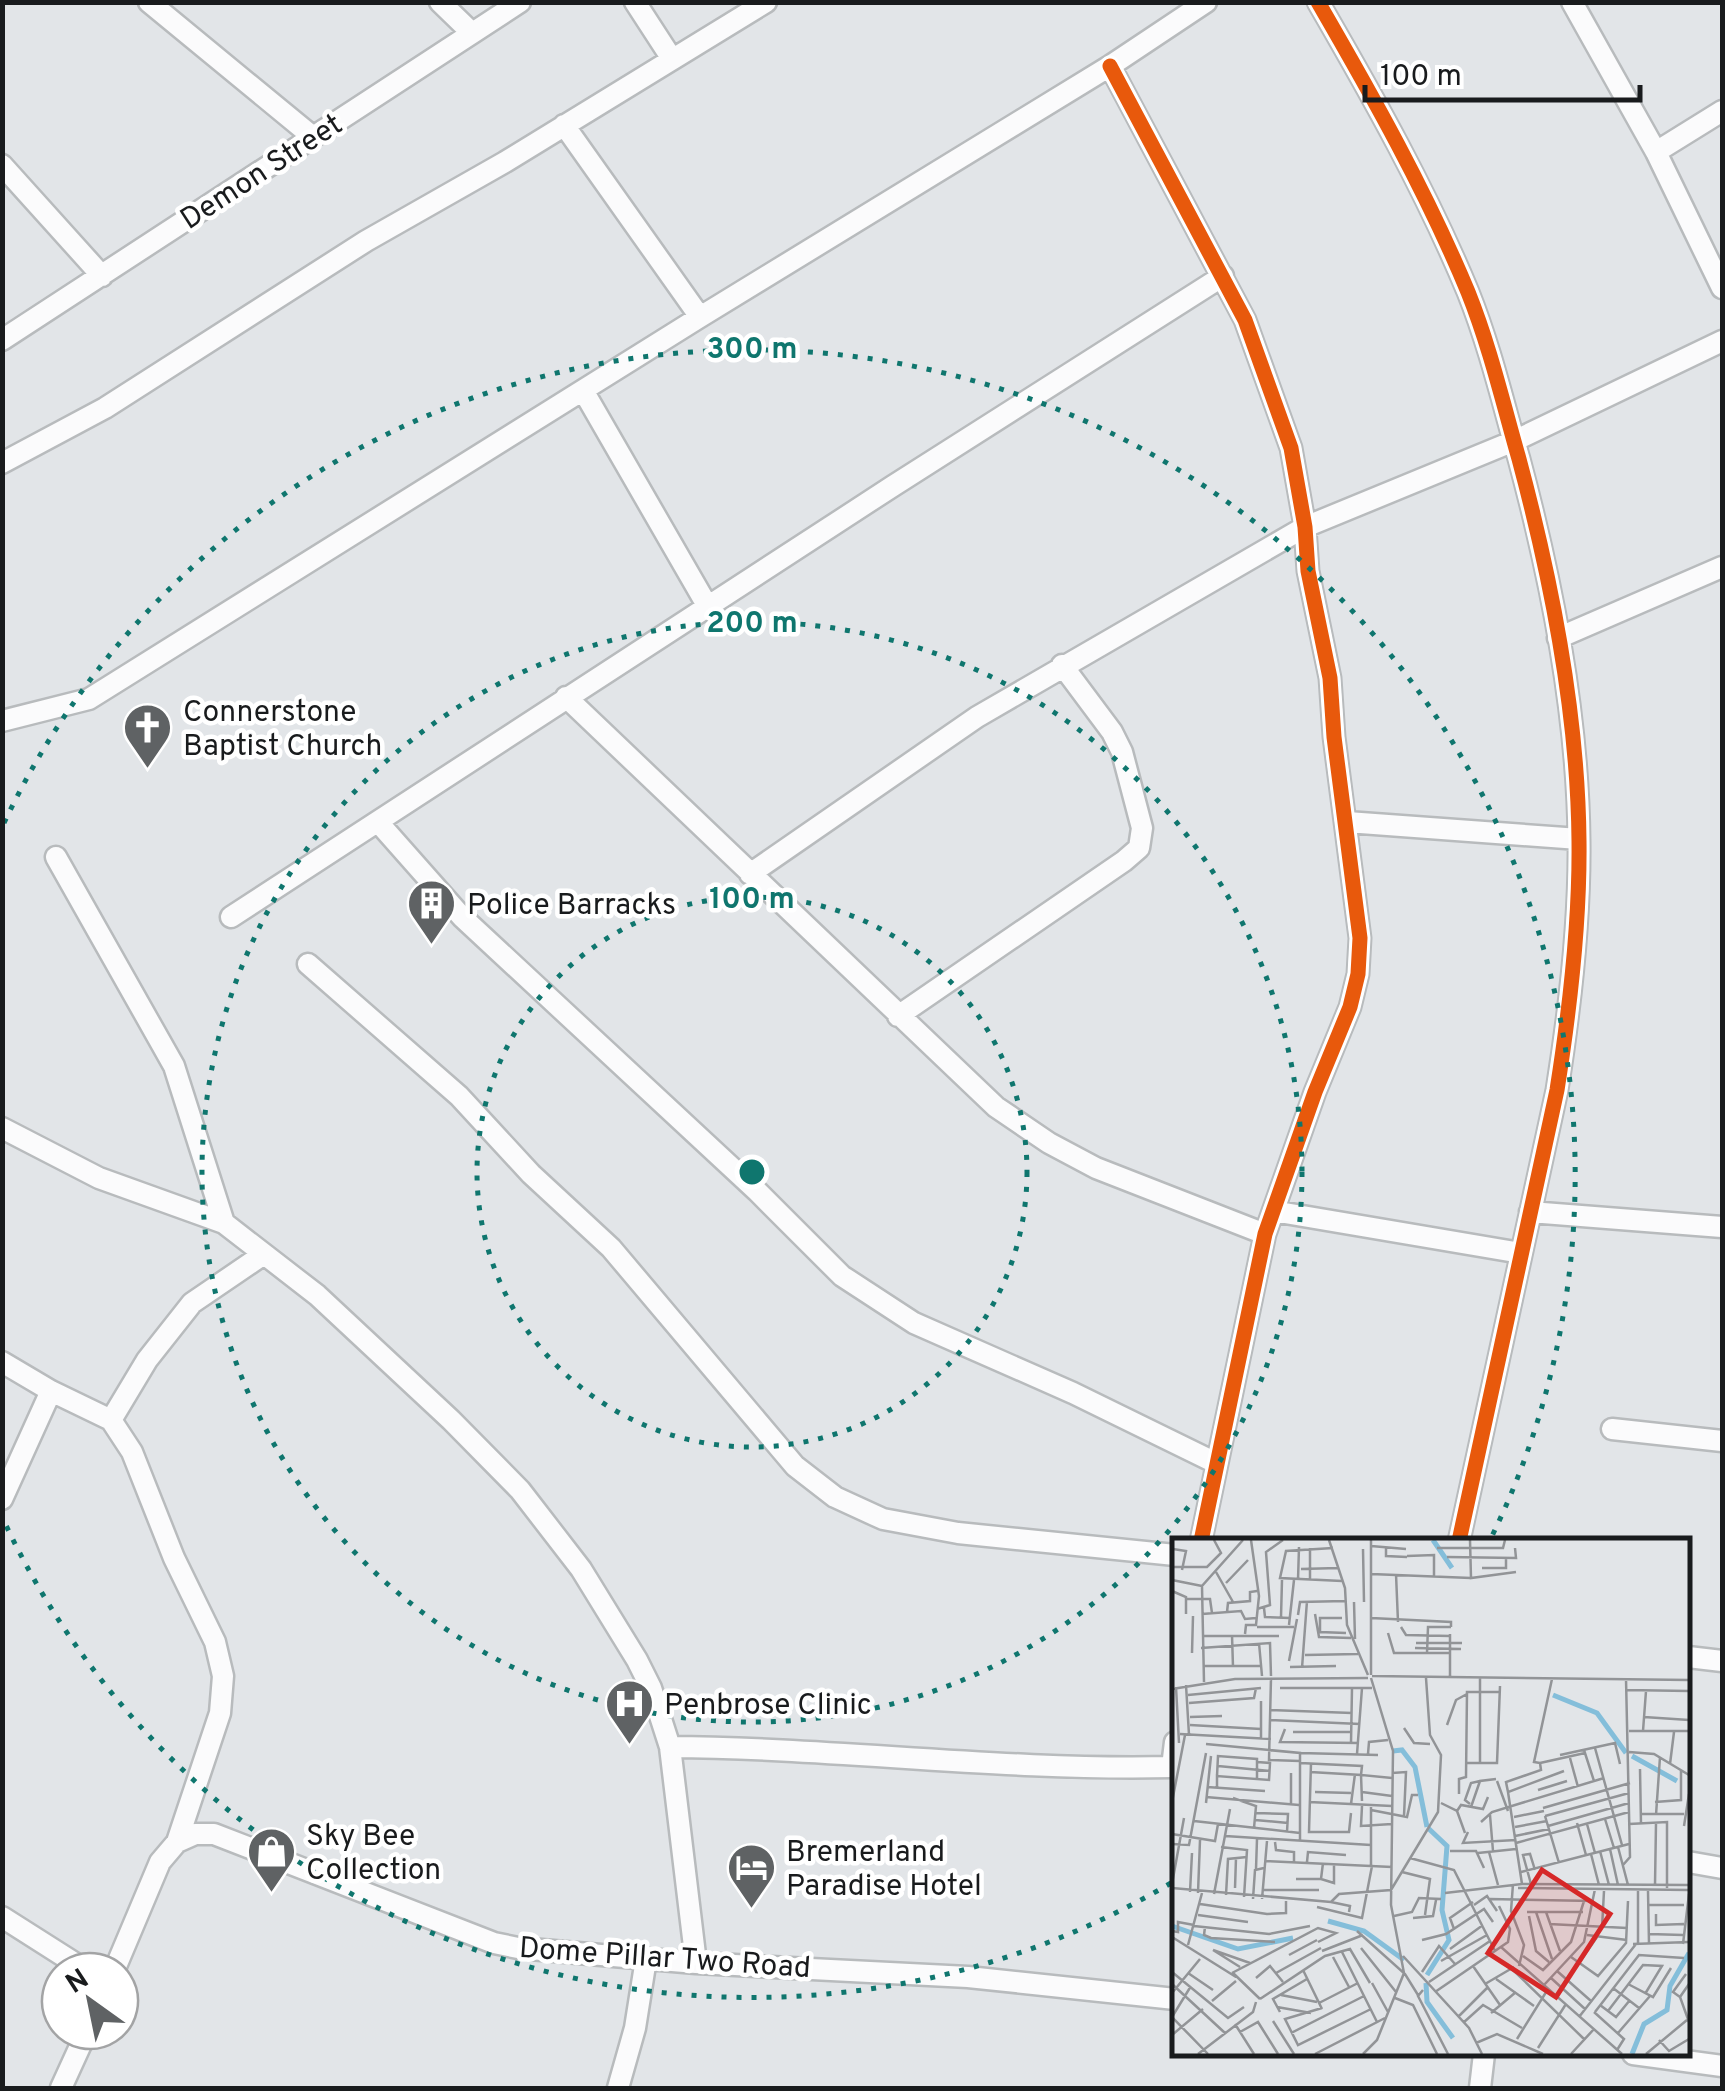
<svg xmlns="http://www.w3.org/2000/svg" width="1725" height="2091" font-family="Overpass,sans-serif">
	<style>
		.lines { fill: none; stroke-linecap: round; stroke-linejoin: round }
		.minor-casing { stroke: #b8bbbd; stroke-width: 25 }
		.minor { stroke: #fbfbfc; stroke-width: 20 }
		.cycleway-casing { stroke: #fff; stroke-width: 21 }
		.cycleway { stroke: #e8590c; stroke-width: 15 }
		.ring { fill: none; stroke: #0f766e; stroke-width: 5; stroke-dasharray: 5 10 }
		.labels { text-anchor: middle; stroke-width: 9; stroke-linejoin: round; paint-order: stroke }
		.street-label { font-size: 30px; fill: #191b1d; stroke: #fff }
		.poi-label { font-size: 30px; fill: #191b1d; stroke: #fff; text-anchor: start }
		.inset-river { fill: none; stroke: #84beda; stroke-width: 5 }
		.inset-road { fill: none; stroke: #929497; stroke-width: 2.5 }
		.view { fill: #d62828; fill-opacity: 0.15; stroke: #d62828; stroke-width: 5 }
		.inset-edge { fill: none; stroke: #191b1d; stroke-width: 5 }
		.centre { fill: #0f766e; stroke: #fff; stroke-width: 5 }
		.ring-label { font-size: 30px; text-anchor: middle; font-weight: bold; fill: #0f766e; stroke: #fff; stroke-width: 9; stroke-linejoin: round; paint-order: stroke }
	</style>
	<rect width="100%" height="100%" fill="#e2e5e8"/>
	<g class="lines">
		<defs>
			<path id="minor" d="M149,2L313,137
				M440,2L472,33
				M635,2L672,59
				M1318,2C1373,97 1426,191 1468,292C1490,347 1503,403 1519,459C1552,582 1578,713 1579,841C1580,924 1570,1008 1557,1090L1459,1541
				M1572,2L1656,152L1722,288
				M1110,66L1245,320L1291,448L1305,527L1308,571L1330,678L1334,737L1360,938L1358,974L1350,1007L1315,1092L1265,1234L1201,1541
				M564,125L700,317
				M1656,152L1722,111
				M2,165L102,276
				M2,340L520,2
				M584,392L708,607
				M2,463L105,408L366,241L505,162L766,2
				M1558,638L1722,567
				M566,697L996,1107L1049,1143L1096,1168L1265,1234
				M2,721L89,699L700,317L1110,66L1206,2
				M378,822L462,917L757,1191L842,1276L914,1323L1073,1393L1216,1463
				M1347,822L1579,839
				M56,857L174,1066L224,1223
				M750,874L977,717L1305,527L1514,441L1722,341
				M231,917L893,486L1223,276
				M308,964L459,1096L531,1174L611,1248L795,1466L835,1497L883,1519L958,1533L1175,1555
				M898,1016L1124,861L1139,848L1142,828L1122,752L1112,732L1062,665
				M2,1128L99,1178L224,1223L317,1295L451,1420L520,1490L581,1569L637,1660L651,1688L670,1747L696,1963
				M1273,1211L1521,1253
				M1530,1212L1722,1227
				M2,1362L51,1391L111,1420L132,1452L174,1558L215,1642L223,1676L220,1713L177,1842L160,1862L114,1971
				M111,1420L147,1360L192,1303L264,1254
				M1612,1429L1722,1441
				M2,1499L51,1391
				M1688,1657L1722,1661
				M670,1747C837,1748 1004,1771 1172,1767L1175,1742
				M177,1842L195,1834H214L494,1943L518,1948L696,1963L968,1977L1175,1999
				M1688,1862L1722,1868
				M2,1917L87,1971
				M1633,2054L1722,2066
				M61,2088L87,2031
				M618,2088L635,2028L646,1959
				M1480,2088L1484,2054"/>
		</defs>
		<!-- minor casing -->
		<use href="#minor" class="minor-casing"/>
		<!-- minor -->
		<use href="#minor" class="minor"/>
		<defs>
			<path id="cycleway" d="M1318,2C1373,97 1426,191 1468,292C1490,347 1503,403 1519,459C1552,582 1578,713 1579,841C1580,924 1570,1008 1557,1090L1459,1541
				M1110,66L1245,320L1291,448L1305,527L1308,571L1330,678L1334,737L1360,938L1358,974L1350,1007L1315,1092L1265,1234L1201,1541"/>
		</defs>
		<!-- cycleway casing -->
		<use href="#cycleway" class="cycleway-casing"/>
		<!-- cycleway -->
		<use href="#cycleway" class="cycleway"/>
	</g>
	<!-- distance rings -->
	<g class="ring">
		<circle cx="752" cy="1172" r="275"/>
		<circle cx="752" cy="1172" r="550"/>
		<path d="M1171 1883A825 825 0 0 1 4 1521M4 823A825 825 0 1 1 1490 1540"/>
	</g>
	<!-- icons -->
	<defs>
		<symbol id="church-pin" viewBox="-11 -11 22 30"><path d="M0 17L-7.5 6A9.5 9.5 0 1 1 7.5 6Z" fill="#5f6264" stroke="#fff"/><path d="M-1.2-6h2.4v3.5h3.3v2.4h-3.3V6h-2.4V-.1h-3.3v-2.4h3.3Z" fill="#fff"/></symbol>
		<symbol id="building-pin" viewBox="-11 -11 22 30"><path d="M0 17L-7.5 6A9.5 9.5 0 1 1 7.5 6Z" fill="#5f6264" stroke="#fff"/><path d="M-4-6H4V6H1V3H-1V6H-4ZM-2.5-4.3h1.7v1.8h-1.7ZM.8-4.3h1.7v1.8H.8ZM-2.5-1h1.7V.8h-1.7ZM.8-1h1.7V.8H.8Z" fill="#fff"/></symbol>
		<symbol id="hospital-pin" viewBox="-11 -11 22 30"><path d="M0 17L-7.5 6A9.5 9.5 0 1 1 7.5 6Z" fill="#5f6264" stroke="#fff"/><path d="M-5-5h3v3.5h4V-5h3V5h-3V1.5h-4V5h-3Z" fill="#fff"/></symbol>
		<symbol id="shop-pin" viewBox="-11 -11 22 30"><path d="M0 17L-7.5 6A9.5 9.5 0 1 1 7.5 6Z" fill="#5f6264" stroke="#fff"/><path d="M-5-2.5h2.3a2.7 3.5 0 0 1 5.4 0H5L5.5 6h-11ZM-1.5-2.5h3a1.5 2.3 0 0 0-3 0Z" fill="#fff"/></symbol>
		<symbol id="hotel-pin" viewBox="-11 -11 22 30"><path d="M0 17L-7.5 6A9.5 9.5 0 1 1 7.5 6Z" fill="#5f6264" stroke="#fff"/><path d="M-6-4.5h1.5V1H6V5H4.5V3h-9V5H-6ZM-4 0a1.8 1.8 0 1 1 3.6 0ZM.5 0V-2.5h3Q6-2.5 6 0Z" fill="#fff"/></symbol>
	</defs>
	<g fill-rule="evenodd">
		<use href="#church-pin" x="120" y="700" width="55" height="75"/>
		<use href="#building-pin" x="404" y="876" width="55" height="75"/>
		<use href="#hospital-pin" x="602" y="1676" width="55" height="75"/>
		<use href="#shop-pin" x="244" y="1824" width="55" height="75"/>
		<use href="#hotel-pin" x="724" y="1840" width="55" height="75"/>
	</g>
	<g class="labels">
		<!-- street labels -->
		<g class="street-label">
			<text transform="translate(261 171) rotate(-33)" y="10">Demon Street</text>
			<text transform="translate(665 1957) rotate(4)" y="10">Dome Pillar Two Road</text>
		</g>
		<!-- poi labels -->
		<g class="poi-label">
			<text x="183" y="721">Connerstone<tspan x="183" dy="34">Baptist Church</tspan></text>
			<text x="467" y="914">Police Barracks</text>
			<text x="664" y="1714">Penbrose Clinic</text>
			<text x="306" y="1845">Sky Bee<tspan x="306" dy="34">Collection</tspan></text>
			<text x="786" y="1861">Bremerland<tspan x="786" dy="34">Paradise Hotel</tspan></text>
		</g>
	</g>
	<!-- overview -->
	<g transform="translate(1172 1538)">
		<rect width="518" height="518" fill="#e2e5e8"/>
		<path class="inset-river" d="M261,2L280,30M381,157L425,175L454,215M221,213L230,212L243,229L255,289M460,218L505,243M156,383L192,393L232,422M0,388L66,411L121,400M255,437L277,402L270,372L275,308L256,290M254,445L255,464L281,500M460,516L472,486L495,472L498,448L517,415"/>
		<path class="inset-road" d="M157,2L173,50L175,87L196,137M298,2L299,40L344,34M199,8L234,11M214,9V18L235,19M138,10V41M161,10L114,13L108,40L170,43M265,10H331L333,2M1,11L14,13L10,32M191,11L192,64M235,18L262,17V38M275,19L344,20L343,10M0,29H35L49,15L42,2M310,30H334V20M129,31L166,30M44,34L61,64M199,36L299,40M224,36L226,84M0,42L30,48M126,42L127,9M54,45L76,22M0,53L14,59V76M14,61H38L40,75M182,64L183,101M92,70L93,79L118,80M85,71L98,67L94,14L111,2M55,74L56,65L78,63V54L85,53M30,76L69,73L73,81L84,80M143,76L147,99L179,100M126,77L128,64L173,63M109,79L110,42M170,80H148V94L174,95M199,80L279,84V89M117,87L122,42M85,89H122M229,89L234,97L278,98M216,95L222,115H278M73,96L74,87H84L87,58L79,2M60,97L61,129M30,98H107M87,105L90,138M244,105H290M29,110L98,105L99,138M243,110L289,111M20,115L21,78M255,115L256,89H279M133,117L186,116M117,123L125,81M31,128H89M118,129L164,128M130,130L135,63M199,137V2M200,138L517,142M278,139V96M99,140L97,222L128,223M32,144L30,48L71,2M14,147L17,197M4,149L7,205M108,150H200M0,151L63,141L196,140M454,152L517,153M16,157L89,150M17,165L82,160L84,150M98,172L180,175M18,179L50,178M472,179L517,182M98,182L188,186M18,187L89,191M275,187L284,162L295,156M232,190L242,205L258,206M113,191L108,204L187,205M457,193H517M471,193L474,153M121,194H180M8,196L99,201M89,201V163M179,205L180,150M34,206L128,215V304M423,210L450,307M412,212L422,243M457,214L482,216L517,237M128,215L206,217M185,216L190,150M196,216L197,204L216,202M388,217L443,205L448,226M398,220L406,249M128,225L190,228L189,237L220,240M139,225L137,294H177L179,275M295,225H325L328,148M308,225V140M368,225L362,224L380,141M498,226L502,194M46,228L98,233M468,231L469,286M138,234L189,237L190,263M119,235V267M220,235L234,234L232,278M45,238L46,218L85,221V242M325,243L336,273M35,249L93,253M45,250V238L97,242L98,225L85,224M366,252L395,243M143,254L179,255M190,254L220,258M336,254L334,244L369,232L368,225L413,215M287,256V241L294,239L295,154H328M34,259L127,267M61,260L84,268L82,290M0,264L13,197M137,264L220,268M483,264L509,262V233M34,265L39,218M269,265L285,273L293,295M179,266L183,236M298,266L293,262L299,245L308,243M190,268L189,288L220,286M199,269V328M299,269L308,243L324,241M371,270L458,245M199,272L235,279L240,257H246M285,273L289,267L311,271L316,259M84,275L116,276L115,294M469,276H512M318,277L321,313M484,277L488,219M373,278L457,255M373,278L387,325M342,279L372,273M433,281L442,310M83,282L116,285M22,283L128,295M309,284L320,274L432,240M405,285L414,317M415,286L423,315M457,286L495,284V350M376,288L457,265M512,288L517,256M343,289L375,283M296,294L291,305L344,302M0,296L43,303L46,286M53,298L199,307M343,298L377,291M103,304L104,312L122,314V324M344,305L457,274M0,306L17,307L34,215M49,309L75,312L72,359M446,309L456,347M438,311L446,347M278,313H304L312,330M428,313L437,347M317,314L326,347M306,315L344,311M419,316L427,347M238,320L282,332L323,413M94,323L220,329M135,324L136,314L174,317M451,327L458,319L454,141M84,331L85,301M230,334L258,341L253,377M349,334L457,306M124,341H149L151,325M149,341L162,345V326M0,346L12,280M341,346L339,373L352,407L347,428M350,346L336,254L392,233M359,346L351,317L358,316L363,332M483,347L484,285M0,350L159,364L178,368L177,374M63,350L64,320M346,350L517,352M91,352H147M476,353L477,406M18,354L20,315M26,355L28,302M273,355L350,346L517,347M42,356L58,271M54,357L56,321L75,319M81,361L83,332L92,330M90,361L95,303M318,361L422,363M159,364L167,356L219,352L266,274L269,217L258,197L254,140M28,366L95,376L114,375V363M302,367L315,358L325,373M476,367H512M145,369L190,380L200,328M355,374H411M364,374L380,421M374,374L388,413M484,376V387L512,386M26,377L76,384M222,378L240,374L247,360L269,361M357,378L364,413L377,424M241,380L261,378L264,362M377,386L455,390M22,388L97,396L138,388M33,389L32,397L39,400L103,404M430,390L432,353M282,391L278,380L301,364M0,393L6,394V384L22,387M185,393L233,436L246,457M477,396L511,397M415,397L455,402M0,399L64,439M250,402L274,396L312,371L321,384M461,406L517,404M466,406V353M511,406L517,356M16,407L30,355M329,409L450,516M189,410L224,454M278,411L311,387M41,412L78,425M41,412L68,429M150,413L191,397M170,414L205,484M117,417L145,402M231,418L297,490L310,516M351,418L371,432L399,404L412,363M161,419L177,449M399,419L426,438L454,405L456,363M269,423L315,397M407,425L425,399M301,428L328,467M340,431L412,501M131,432L150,471M385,433L419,463M0,434L56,480L72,469M250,434L267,408L283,426M16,435L41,452M60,435L146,390L164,395L146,404M61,435L88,461M104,435L149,410M84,440L98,428L111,444M379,440L413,471M324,441L362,468M257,444L318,403M200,445L216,474M0,446L53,495M313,446L342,429M456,446L481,459L499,430M372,447L412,404L423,351M19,448L0,479L36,516M441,450L467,470M251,452L246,458L276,516M263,454L336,404L338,391L327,368M0,455L28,421M109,457L145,464M508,459L501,454L514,436M223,460L241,467L265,516M88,461L153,418L178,411L198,445M40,463L64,443M147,465L186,445M428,467L444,479L458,462M105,469L139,475M150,470L113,481L126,507L199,471M436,473L471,427L490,428L473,456M108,474L101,461L135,441M422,474L452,501L445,512M423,474L467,417L512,420M319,475L344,454M286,479L315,450M407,479L464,406M101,483L122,516M517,484L508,459L517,446M291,485L311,467L350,490M63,486L82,516M68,494L86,484L106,516M119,495L192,458M446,495L478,458M0,497L31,471M345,501L376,451M487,502L497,513L517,501M304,505L325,496L371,516M366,510L394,466M26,516L81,474L84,464M143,516L213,480M191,516L205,502L232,435L219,367L221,213L199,140M399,516L422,491M474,516L515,482"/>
		<path class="view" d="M370,332L438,376L384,459L316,415Z"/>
		<rect width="518" height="518" class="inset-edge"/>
	</g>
	<circle cx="752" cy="1172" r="15" class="centre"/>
	<g class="ring-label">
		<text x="752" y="358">300 m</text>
		<text x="752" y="632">200 m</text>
		<text x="752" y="908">100 m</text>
	</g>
	<!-- border -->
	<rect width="1725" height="2091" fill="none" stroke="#191b1d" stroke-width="10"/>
	<!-- north arrow -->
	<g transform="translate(90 2001) rotate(327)"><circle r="48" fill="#ffffff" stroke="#a3a4a5" stroke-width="2.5"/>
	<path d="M0-8L18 38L0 25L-18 38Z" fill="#5f6264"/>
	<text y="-15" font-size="28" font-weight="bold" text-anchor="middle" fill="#191b1d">N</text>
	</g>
	<!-- scale -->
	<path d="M1365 85v15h275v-15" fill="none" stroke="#191b1d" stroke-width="5"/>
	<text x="1380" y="85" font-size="30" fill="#191b1d" stroke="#ffffff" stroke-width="8" paint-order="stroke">100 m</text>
</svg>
